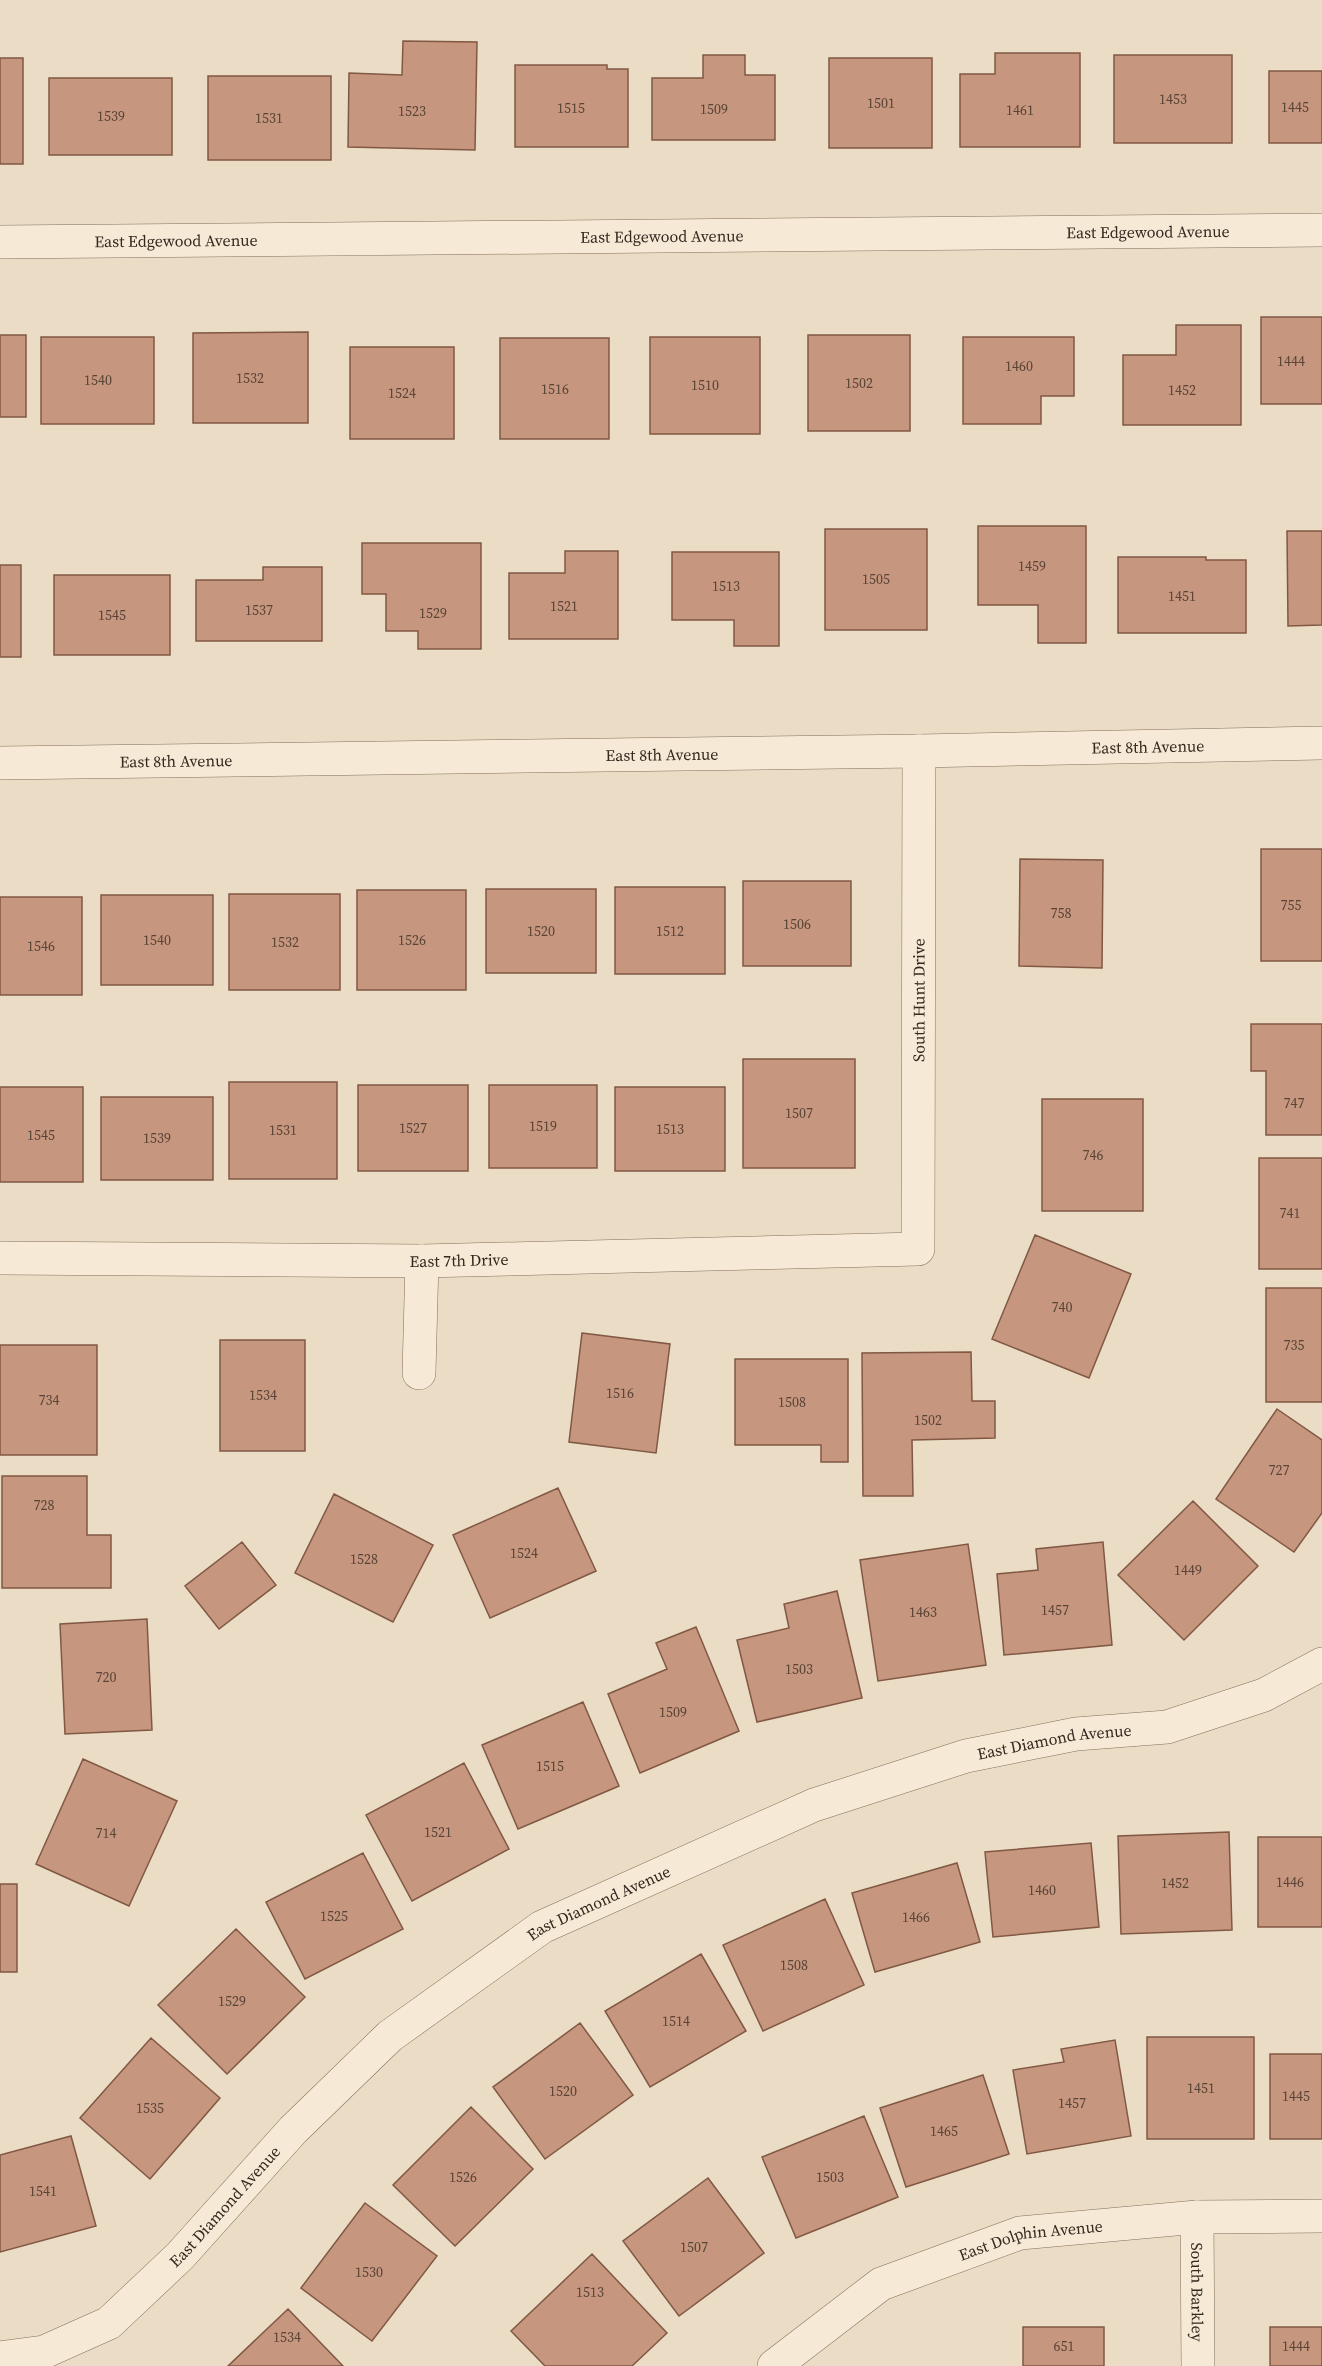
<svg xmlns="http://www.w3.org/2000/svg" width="1322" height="2366" font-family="'Source Serif 4',serif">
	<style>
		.building { fill: #c6967e; stroke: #815844; stroke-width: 1.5 }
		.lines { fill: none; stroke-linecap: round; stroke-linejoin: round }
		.minor-casing { stroke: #846e5c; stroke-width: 34 }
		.minor { stroke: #f6ead7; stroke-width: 33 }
		.labels { text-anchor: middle; stroke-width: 4.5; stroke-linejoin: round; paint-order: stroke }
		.number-label { font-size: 14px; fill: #594437 }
		.street-label { font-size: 16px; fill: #35281f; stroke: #f2e7d4 }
	</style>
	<rect width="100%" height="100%" fill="#eadcc5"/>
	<!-- building -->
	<path class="building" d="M403,41L477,42L475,150L348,147L349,73L402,75Z
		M995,53H1080V147H960V74H995Z
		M703,55H745V75H775V140H652V78H703Z
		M1114,55H1232V143H1114Z
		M0,58H23V164H0Z
		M829,58H932V148H829Z
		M515,65H607V69H628V147H515Z
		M1269,71H1322V143H1269Z
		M208,76H331V160H208Z
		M49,78H172V155H49Z
		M1261,317H1322V404H1261Z
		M1176,325H1241V425H1123V355H1176Z
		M308,332V423H193V333Z
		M0,335H26V417H0Z
		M808,335H910V431H808Z
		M41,337H154V424H41Z
		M650,337H760V434H650Z
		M963,337H1074V396H1041V424H963Z
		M500,338H609V439H500Z
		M350,347H454V439H350Z
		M978,526H1086V643H1038V605H978Z
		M825,529H927V630H825Z
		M1287,531H1322V625L1288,626Z
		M362,543H481V649H418V631H386V594H362Z
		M565,551H618V639H509V573H565Z
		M672,552H779V646H734V620H672Z
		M1118,557H1206V560H1246V633H1118Z
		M0,565H21V657H0Z
		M263,567H322V641H196V580H263Z
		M54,575H170V655H54Z
		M1261,849H1322V961H1261Z
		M1020,859L1103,860L1102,968L1019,966Z
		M743,881H851V966H743Z
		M615,887H725V974H615Z
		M486,889H596V973H486Z
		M357,890H466V990H357Z
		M229,894H340V990H229Z
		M101,895H213V985H101Z
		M0,897H82V995H0Z
		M1251,1024H1322V1135H1266V1071H1251Z
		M743,1059H855V1168H743Z
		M229,1082H337V1179H229Z
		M358,1085H468V1171H358Z
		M489,1085H597V1168H489Z
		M0,1087H83V1182H0Z
		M615,1087H725V1171H615Z
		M101,1097H213V1180H101Z
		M1042,1099H1143V1211H1042Z
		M1259,1158H1322V1269H1259Z
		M1035,1235L1131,1274L1089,1378L992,1339Z
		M1266,1288H1322V1402H1266Z
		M582,1333L670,1344L656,1453L569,1442Z
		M220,1340H305V1451H220Z
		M0,1345H97V1455H0Z
		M971,1352L972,1401H995V1438L912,1440L913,1496H863L862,1353Z
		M735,1359H848V1462H821V1445H735Z
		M1277,1409L1322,1440V1513L1294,1552L1216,1499Z
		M2,1476H87V1535H111V1588H2Z
		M558,1488L596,1571L490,1618L453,1535Z
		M334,1494L433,1545L393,1622L295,1573Z
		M1193,1501L1258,1566L1184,1640L1118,1575Z
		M242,1542L276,1585L219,1629L185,1586Z
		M1103,1542L1112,1645L1004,1655L997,1574L1038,1570L1036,1549Z
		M968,1544L986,1665L878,1681L860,1560Z
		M837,1591L862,1698L757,1722L737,1640L789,1628L784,1604Z
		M147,1619L152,1730L65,1734L60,1624Z
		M696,1627L739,1731L640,1773L608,1694L667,1669L656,1643Z
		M583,1702L619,1786L518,1829L482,1745Z
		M83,1759L177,1801L129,1906L36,1864Z
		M464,1763L509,1849L412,1901L366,1815Z
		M1229,1832L1232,1930L1121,1934L1118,1836Z
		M1258,1837H1322V1927H1258Z
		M1091,1843L1099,1927L993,1937L985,1852Z
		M363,1853L403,1929L305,1979L266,1902Z
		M957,1863L980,1942L875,1972L852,1893Z
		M0,1884H17V1972H0Z
		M825,1899L864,1985L763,2031L723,1945Z
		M236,1929L305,1997L227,2074L158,2005Z
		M701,1954L746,2031L650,2087L605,2011Z
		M580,2023L633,2095L545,2159L493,2087Z
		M1147,2037H1254V2139H1147Z
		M151,2038L220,2098L150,2179L80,2118Z
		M1115,2040L1131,2136L1027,2154L1013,2070L1064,2062L1061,2049Z
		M1270,2054H1322V2139H1270Z
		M983,2075L1009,2154L906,2187L880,2108Z
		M471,2107L533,2169L455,2246L393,2185Z
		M864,2116L898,2197L796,2238L762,2157Z
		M71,2136L96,2226L0,2252V2155Z
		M708,2178L764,2253L679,2316L623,2241Z
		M365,2203L437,2256L372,2341L301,2288Z
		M592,2254L667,2333L632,2366H545L511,2331Z
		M288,2309L343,2366H228Z
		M1023,2327H1104V2366H1023Z
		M1270,2327H1322V2366H1270Z"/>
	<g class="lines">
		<defs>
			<g id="minor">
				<path id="s1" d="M0,242L1322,230"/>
				<path id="s2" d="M0,763L919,751L1322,743"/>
				<path id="s3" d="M0,1258L422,1261L918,1249L919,751"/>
				<path d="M419,1373L422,1261"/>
				<path id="s4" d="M1197,2217L1198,2366"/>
				<path id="s5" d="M0,2358L44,2352L109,2323L180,2256L293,2130L390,2036L542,1927L814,1805L966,1756L1076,1734L1167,1727L1264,1695L1322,1664"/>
				<path id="s6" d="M774,2366L881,2284L1020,2233L1197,2217L1322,2216"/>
			</g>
		</defs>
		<!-- minor casing -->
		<use href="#minor" class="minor-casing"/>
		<!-- minor -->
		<use href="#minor" class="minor"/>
	</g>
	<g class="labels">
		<!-- number labels -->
		<g class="number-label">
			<text x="1173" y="104">1453</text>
			<text x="881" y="108">1501</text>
			<text x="1295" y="112">1445</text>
			<text x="571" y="113">1515</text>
			<text x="714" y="114">1509</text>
			<text x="1020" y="115">1461</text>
			<text x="412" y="116">1523</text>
			<text x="111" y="121">1539</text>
			<text x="269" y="123">1531</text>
			<text x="1291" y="366">1444</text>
			<text x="1019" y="371">1460</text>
			<text x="250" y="383">1532</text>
			<text x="98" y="385">1540</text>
			<text x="859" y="388">1502</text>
			<text x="705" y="390">1510</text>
			<text x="555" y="394">1516</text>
			<text x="1182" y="395">1452</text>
			<text x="402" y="398">1524</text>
			<text x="1032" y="571">1459</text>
			<text x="876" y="584">1505</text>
			<text x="726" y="591">1513</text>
			<text x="1182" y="601">1451</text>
			<text x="564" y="611">1521</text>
			<text x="259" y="615">1537</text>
			<text x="433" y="618">1529</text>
			<text x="112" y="620">1545</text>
			<text x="1291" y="910">755</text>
			<text x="1061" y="918">758</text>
			<text x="797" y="929">1506</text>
			<text x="541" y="936">1520</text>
			<text x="670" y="936">1512</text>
			<text x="157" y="945">1540</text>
			<text x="412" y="945">1526</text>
			<text x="285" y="947">1532</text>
			<text x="41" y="951">1546</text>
			<text x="1294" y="1108">747</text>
			<text x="799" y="1118">1507</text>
			<text x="543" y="1131">1519</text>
			<text x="413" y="1133">1527</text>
			<text x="670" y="1134">1513</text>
			<text x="283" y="1135">1531</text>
			<text x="41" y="1140">1545</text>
			<text x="157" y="1143">1539</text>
			<text x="1093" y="1160">746</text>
			<text x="1290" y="1218">741</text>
			<text x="1062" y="1312">740</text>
			<text x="1294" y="1350">735</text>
			<text x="620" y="1398">1516</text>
			<text x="263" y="1400">1534</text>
			<text x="49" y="1405">734</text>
			<text x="792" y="1407">1508</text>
			<text x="928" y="1425">1502</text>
			<text x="1279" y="1475">727</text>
			<text x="44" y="1510">728</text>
			<text x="524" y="1558">1524</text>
			<text x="364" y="1564">1528</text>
			<text x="1188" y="1575">1449</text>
			<text x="1055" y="1615">1457</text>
			<text x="923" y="1617">1463</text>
			<text x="799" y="1674">1503</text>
			<text x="106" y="1682">720</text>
			<text x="673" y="1717">1509</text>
			<text x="550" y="1771">1515</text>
			<text x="438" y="1837">1521</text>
			<text x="106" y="1838">714</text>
			<text x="1290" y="1887">1446</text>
			<text x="1175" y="1888">1452</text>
			<text x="1042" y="1895">1460</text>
			<text x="334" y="1921">1525</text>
			<text x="916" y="1922">1466</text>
			<text x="794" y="1970">1508</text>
			<text x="232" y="2006">1529</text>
			<text x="676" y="2026">1514</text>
			<text x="1201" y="2093">1451</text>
			<text x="563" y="2096">1520</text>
			<text x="1296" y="2101">1445</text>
			<text x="1072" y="2108">1457</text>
			<text x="150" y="2113">1535</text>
			<text x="944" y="2136">1465</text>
			<text x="463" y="2182">1526</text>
			<text x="830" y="2182">1503</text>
			<text x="43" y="2196">1541</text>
			<text x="694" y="2252">1507</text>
			<text x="369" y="2277">1530</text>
			<text x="590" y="2297">1513</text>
			<text x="287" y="2342">1534</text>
			<text x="1064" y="2351">651</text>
			<text x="1296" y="2351">1444</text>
		</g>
		<!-- street labels -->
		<g class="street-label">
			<text dy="6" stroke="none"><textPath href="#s1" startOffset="1148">East Edgewood Avenue</textPath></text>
			<text dy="6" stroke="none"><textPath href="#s1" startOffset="662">East Edgewood Avenue</textPath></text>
			<text dy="6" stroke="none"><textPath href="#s1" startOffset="176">East Edgewood Avenue</textPath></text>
			<text dy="6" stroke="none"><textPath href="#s2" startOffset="1148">East 8th Avenue</textPath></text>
			<text dy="6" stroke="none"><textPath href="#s2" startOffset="662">East 8th Avenue</textPath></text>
			<text dy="6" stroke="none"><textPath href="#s2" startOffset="176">East 8th Avenue</textPath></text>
			<text dy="6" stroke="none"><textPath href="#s3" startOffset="1167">South Hunt Drive</textPath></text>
			<text dy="6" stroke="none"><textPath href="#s3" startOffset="459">East 7th Drive</textPath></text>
			<text dy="6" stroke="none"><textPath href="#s5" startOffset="1252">East Diamond Avenue</textPath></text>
			<text dy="6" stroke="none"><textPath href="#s5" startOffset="766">East Diamond Avenue</textPath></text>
			<text dy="6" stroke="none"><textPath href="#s5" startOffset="280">East Diamond Avenue</textPath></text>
			<text dy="6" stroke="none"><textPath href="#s6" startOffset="292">East Dolphin Avenue</textPath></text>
			<text dy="6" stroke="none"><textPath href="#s4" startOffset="75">South Barkley</textPath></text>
		</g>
	</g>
</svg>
